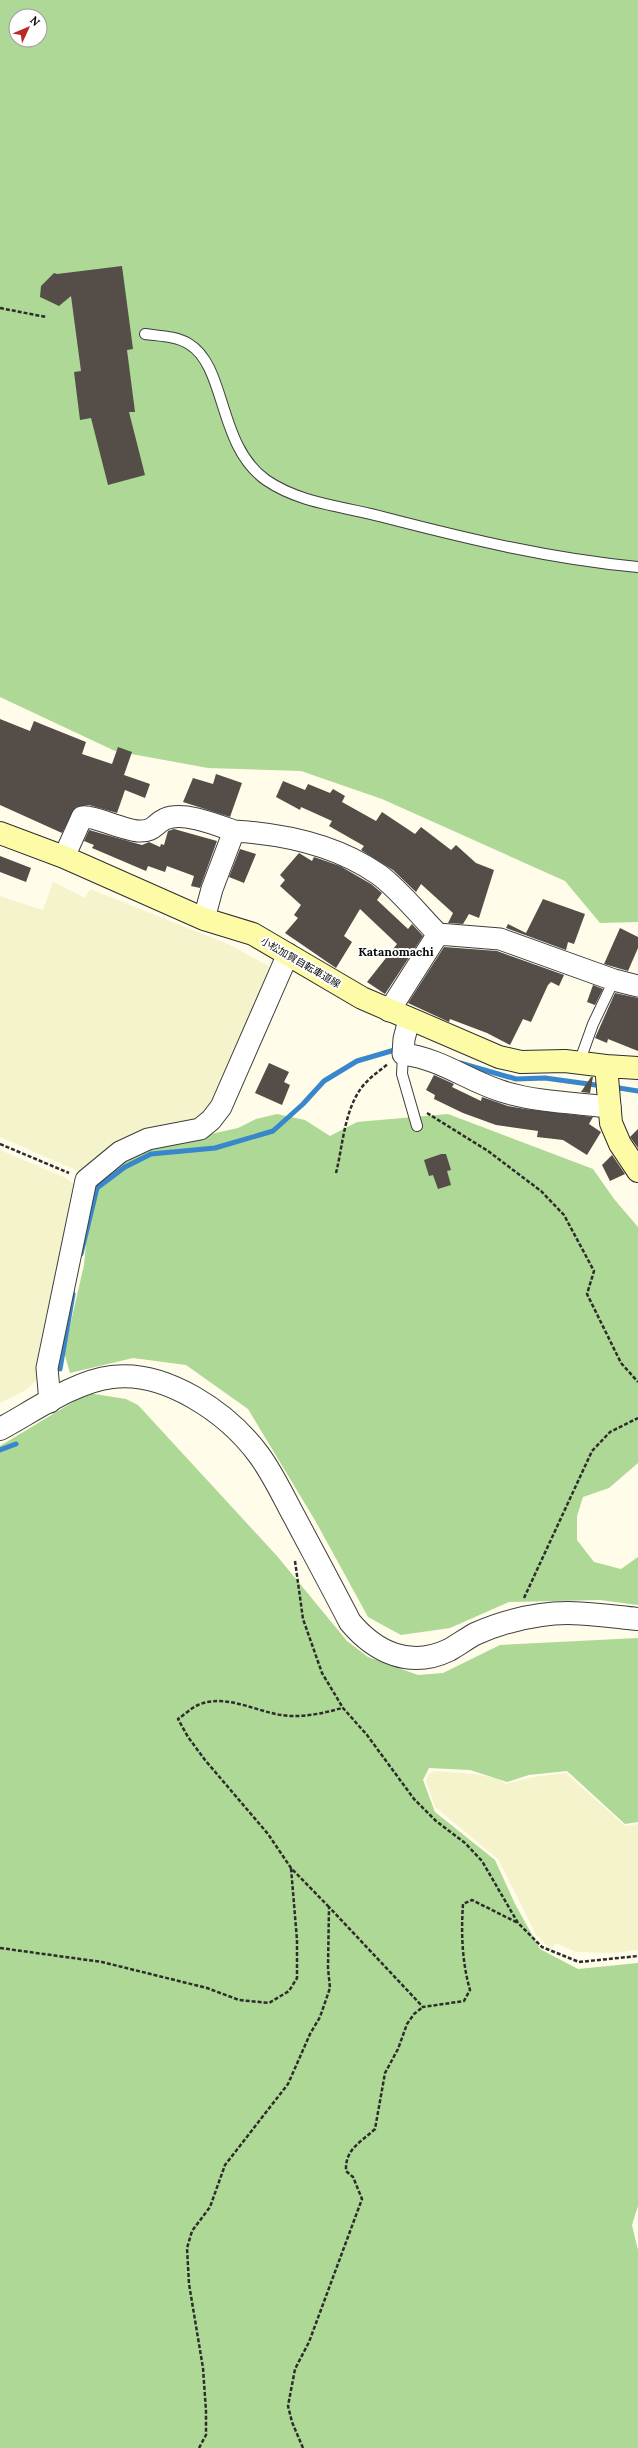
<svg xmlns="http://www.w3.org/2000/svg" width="638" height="2448" font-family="Lora,'Noto Sans JP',serif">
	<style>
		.farmland { fill: #f4f3cb }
		.forest { fill: #aed895; fill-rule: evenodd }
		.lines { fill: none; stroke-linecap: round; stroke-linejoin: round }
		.stream { stroke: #3886cb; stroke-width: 5 }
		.building { fill: #544d48 }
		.service-casing { stroke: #3e3e3e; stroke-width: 12 }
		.minor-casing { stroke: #3e3e3e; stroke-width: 23 }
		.tertiary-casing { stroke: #3e3e3e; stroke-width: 24 }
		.secondary-casing { stroke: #2d2d2d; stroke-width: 24 }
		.path { stroke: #2d2d2d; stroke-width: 2.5; stroke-dasharray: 4 2; stroke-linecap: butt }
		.service { stroke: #fff; stroke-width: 10 }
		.minor { stroke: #fff; stroke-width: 21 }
		.tertiary { stroke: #fff; stroke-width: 22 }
		.secondary { stroke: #fefba6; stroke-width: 22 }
		.labels { text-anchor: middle; stroke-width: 4; stroke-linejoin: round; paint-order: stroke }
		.street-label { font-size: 10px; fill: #0b0b0b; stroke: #fff }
		.quarter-label { font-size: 12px; font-weight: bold; fill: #0b0b0b; stroke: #fff }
	</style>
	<rect width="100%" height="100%" fill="#fffcea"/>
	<!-- farmland -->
	<path class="farmland" d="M53,882L85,898L90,889L228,944L272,968L206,1118L86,1171H78L0,1137V896L43,910Z
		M0,1150L66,1178L75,1185L39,1378L26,1390L0,1403Z
		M435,1771L475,1774L498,1779L506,1784L533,1777L566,1773L625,1826L638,1824V1950L614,1953L576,1952L556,1943L551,1949L536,1935L498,1859L435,1807L426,1781L429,1773Z"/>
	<!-- forest -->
	<path class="forest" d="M0,0H638V922L600,923L565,881L382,799L301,771L208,768L115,751L0,697ZM16,16H40V40H16Z
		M277,1114L305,1120L330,1136L357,1122L448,1114L593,1169L614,1199L638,1227V1463L609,1488L583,1497L577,1516V1540L594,1562L621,1569L638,1557V1605L600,1600L509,1602L450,1628L401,1635L368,1617L316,1522L248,1409L186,1365L133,1358L70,1373L64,1352L84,1265L90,1202L100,1180L123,1161L148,1148L238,1128L256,1119Z
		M88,1393L126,1399L138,1405L277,1556L347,1641L368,1657L418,1675L443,1673L500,1645L638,1638V1822L625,1824L567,1771L529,1775L507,1782L470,1770L429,1768L423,1780L435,1812L495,1860L515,1904L540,1949L578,1969L638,1963V2206L632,2225L638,2250V2448H0V1446Z"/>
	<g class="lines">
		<!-- stream -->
		<path class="stream" d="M460,1063L516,1079L545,1078L603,1086
			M613,1087L638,1091
			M81,1254L97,1188L125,1167L151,1154L215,1148L273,1131L303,1104L324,1081L357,1061L398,1049
			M60,1369L73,1294
			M0,1450L16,1444"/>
	</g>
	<!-- building -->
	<path class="building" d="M122,266L133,349L127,350L135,412H129L145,475L108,485L91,418L80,420L74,372L81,371L71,296L59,306L40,297L41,286L54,273L57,274Z
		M0,719L30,731L34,721L46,726L86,742L82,754L112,764L118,747L132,752L124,775L150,784L145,798L125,790L117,813L89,805L76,807L62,833L0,805Z
		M216,774L242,783L230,817L183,802L193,778L213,784Z
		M283,781L305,790L308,784L330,793L333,789L345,796L342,802L376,821L382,812L415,834L421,827L451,850L456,845L476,863L494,870L479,918L469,914L463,924L448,923L453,913L421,884L416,892L393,870L361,850L364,846L329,826L332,821L301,807L300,810L276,797Z
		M174,829L217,841L200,888L191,886L194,876L167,866L165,872L148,866L146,871L92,848L94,845L84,841L89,830L142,845L149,842L160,847L161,844L164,845L168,831Z
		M240,849L256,854L244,883L229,877Z
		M299,853L312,861L314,857L340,866L371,884L382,893L377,900L408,929L412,924L423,936L385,994L367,982L397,944L360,909L344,936L352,942L336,968L285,933L298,918L294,915L301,905L280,886L285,880L280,875Z
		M0,856L31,868L26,882L0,872Z
		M543,899L585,914L574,944L568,942L566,950L506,928L508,924L526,933Z
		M620,928L638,937V948L628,971L604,964Z
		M444,947L497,951L564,975L559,986L551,982L548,985L531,1022L523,1019L510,1045L487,1033L450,1019L449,1022L408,1003Z
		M593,985L603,989L595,1005L587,1002Z
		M615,993L638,998V1051L608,1039L607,1043L595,1038Z
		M269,1063L289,1072L284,1082L290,1085L282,1105L255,1093Z
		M434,1075L454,1084L452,1087L481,1101L482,1097L508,1106L525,1109L593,1117L589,1124L601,1132L587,1155L563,1140L537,1137L538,1131L496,1125L463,1113L434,1099L435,1095L426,1090Z
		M591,1077H593L590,1093L581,1092Z
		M638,1129V1148L630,1137Z
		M441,1154H446L451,1170L447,1171L451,1185L438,1189L433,1175L429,1176L424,1160Z
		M612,1155L625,1174L610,1181L602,1165Z"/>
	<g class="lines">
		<defs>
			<path id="service" d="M145,334C159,336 176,336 189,344C227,367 217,445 266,480C301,504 343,506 383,517C468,539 551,559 638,567
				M403,1054L402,1074L417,1126
				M579,1063L593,1024L614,980"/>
			<path id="minor" d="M64,857L82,817C92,815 123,830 138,831C154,832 154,824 165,819C184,811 217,825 234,831
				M204,919L212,889L234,831C285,834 336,845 378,874C398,888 420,916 438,934L500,939L614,980L638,986
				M389,1011L438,934
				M409,1020L404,1039L403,1054C442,1059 466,1080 501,1091C535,1102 574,1103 610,1107
				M50,1402L47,1368L86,1180L120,1152L148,1139L200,1129L211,1120L221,1107L288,954"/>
			<path id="tertiary" d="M0,1429C32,1412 75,1381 112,1377C166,1370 228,1413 259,1455C273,1474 283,1496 295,1518C313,1552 332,1587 350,1622C375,1652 410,1669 449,1650C458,1645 466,1639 475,1634C495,1625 519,1618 541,1615C573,1610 607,1616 638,1619"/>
			<path id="secondary" d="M0,833L64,857L204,919L253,934L362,998L499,1057L521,1062L565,1061L606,1066
				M638,1068L606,1066L611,1123L620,1144L638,1171"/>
		</defs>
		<!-- service casing -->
		<use href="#service" class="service-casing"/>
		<!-- minor casing -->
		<use href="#minor" class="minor-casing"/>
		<!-- tertiary casing -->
		<use href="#tertiary" class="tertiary-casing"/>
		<!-- secondary casing -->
		<use href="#secondary" class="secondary-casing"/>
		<!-- path -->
		<path class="path" d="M0,308L46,317
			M427,1113L488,1151L541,1191L564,1215L594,1271L587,1294L621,1363L638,1382
			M0,1144L69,1173
			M336,1173C343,1145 344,1111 362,1087C369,1078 379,1071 388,1064
			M295,1561L303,1619L322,1673L343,1708L367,1735L414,1799L436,1821L465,1843L482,1861L518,1923L542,1947L579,1962L638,1956
			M524,1598L592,1451L610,1432L638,1418
			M329,1907L291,1868L268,1834L205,1760L188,1737L178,1719C184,1715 191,1708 198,1705C224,1694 251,1709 276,1714C297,1719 321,1714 342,1708
			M0,1948L102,1962L207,1988L239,2000L269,2003L289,1991L297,1978V1940L291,1868
			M199,2448L206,2435V2411L203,2368L189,2284L187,2248L192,2231L210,2207L225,2165L288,2084L310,2034L320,2017L330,1988L328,1968L329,1907L423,2007L464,2001L470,1990C462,1962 461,1933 463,1904L472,1900L518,1923
			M303,2448L292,2422L288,2406L295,2369L309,2342L362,2199L353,2177L346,2171C345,2149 360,2143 375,2129L385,2073L398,2049L407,2024L414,2014L423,2007"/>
		<!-- service -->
		<use href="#service" class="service"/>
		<!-- minor -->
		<use href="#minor" class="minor"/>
		<!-- tertiary -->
		<use href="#tertiary" class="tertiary"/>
		<!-- secondary -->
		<use href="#secondary" class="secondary"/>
	</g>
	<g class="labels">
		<!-- street labels -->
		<g class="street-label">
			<text transform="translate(301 962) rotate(30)" y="4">小松加賀自転車道線</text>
		</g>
		<!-- quarter labels -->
		<g class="quarter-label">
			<text x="396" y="956">Katanomachi</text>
		</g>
	</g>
	<!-- north arrow -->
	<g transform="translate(28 28) rotate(46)"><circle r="19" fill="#ffffff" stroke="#9d9d9d"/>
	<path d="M0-3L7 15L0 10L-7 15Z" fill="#b92926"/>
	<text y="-6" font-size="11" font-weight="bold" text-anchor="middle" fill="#0b0b0b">N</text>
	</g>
</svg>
